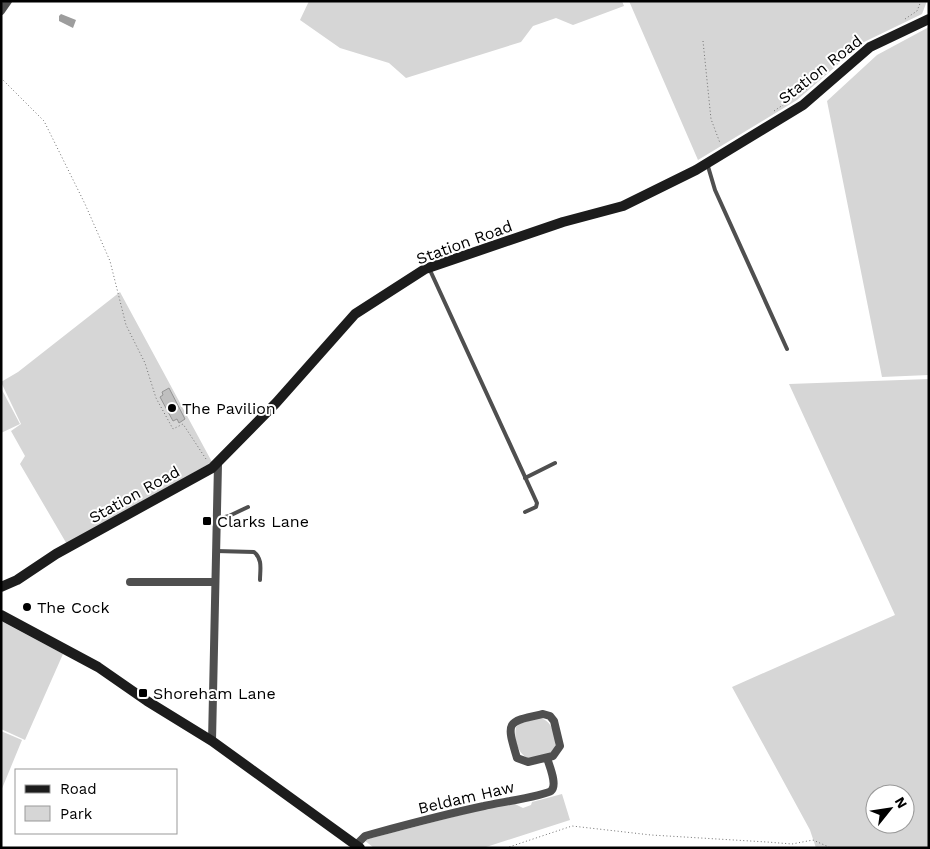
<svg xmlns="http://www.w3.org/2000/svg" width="930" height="849" font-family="'Work Sans',sans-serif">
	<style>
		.green { fill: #d6d6d6; fill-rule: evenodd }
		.water { fill: #9d9d9d }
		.building { fill: #bfbfbf; stroke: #939393 }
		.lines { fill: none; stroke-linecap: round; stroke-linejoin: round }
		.path { stroke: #717171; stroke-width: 1; stroke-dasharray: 1 2.5; stroke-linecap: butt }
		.lane { stroke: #4f4f4f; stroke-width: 4 }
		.street { stroke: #4f4f4f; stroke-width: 8 }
		.secondary { stroke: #1c1c1c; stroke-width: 10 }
		.poi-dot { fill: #000; stroke: #fff; stroke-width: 2 }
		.labels { text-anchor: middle; stroke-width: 4; stroke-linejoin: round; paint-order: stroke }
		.street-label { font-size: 16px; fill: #000; stroke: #fff }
		.poi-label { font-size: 16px; fill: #000; stroke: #fff; text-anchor: start }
	</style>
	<rect width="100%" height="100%" fill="#fff"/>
	<!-- green -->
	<path class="green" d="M309,1H622L624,6L573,25L556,18L533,26L521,42L406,78L389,63L340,48L300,20Z
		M629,1H927L922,14L864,42L797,100L698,160Z
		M929,27V375L882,377L827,101L877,55Z
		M120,292L212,462L68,546L20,464L25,456L11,431L21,424L1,382L18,372Z
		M929,379V848H816L810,830L732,687L895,615L789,384ZM875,794H905V824H875Z
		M1,388L20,424L1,433Z
		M1,621L63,654L25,740L1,729Z
		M538,718C554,717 561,749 551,754C544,757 534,757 527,758C516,751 514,739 516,727L519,724Z
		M1,731L22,740L1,791Z
		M562,794L570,820L483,848H374L364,840L511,802L523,808L531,805L532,802Z"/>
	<!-- water -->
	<path class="water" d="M61,14L76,20L73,28L59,21V16Z"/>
	<!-- building -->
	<path class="building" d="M169,388L185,419L179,423L177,419L173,421L160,397L163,395L162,392Z"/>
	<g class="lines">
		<!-- path -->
		<path class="path" d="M905,19L917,11L921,1
			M703,41L711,119L720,143
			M1,78L44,121L85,204L110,261L126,325L145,363L156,398L173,429L183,424L206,459
			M774,111L808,88
			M506,848L572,826L651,835L767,842L792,844L813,840L831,848"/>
		<!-- lane -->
		<path class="lane" d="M707,163L715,190L787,349
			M429,268L537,503L536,507L525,512
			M525,478L555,463
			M217,519L229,516L248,507
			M216,551L254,552C263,559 260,570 260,580"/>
		<!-- street -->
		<path class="street" d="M1,11L8,1
			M130,582H214
			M543,714L550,716L554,721L560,746L553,756L528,762L517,758C506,721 506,722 543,714Z
			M212,741L218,464
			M356,845L365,836L372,834C409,824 446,814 484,806C496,803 544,796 551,791C558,785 549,765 547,758"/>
		<!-- secondary -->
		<path class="secondary" d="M1,587L17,580L56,554L212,468L276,403L355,314L425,269L563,222L623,206L696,170L803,105L870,47L929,19
			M1,615L98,667L147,701L212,741L360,848"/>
	</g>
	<!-- markers -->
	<g class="poi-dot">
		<circle cx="172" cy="408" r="5"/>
		<rect x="202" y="516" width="10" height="10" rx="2.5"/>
		<circle cx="27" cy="607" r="5"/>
		<rect x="138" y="688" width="10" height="10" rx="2.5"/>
	</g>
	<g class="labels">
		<!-- street labels -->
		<g class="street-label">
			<text transform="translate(820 69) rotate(-38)" y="6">Station Road</text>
			<text transform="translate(464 242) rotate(-20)" y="6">Station Road</text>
			<text transform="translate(134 494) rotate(-29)" y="6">Station Road</text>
			<text transform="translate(466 797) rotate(-13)" y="6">Beldam Haw</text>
		</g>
		<!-- poi labels -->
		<g class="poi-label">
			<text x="182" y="414">The Pavilion</text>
			<text x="217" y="527">Clarks Lane</text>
			<text x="37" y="613">The Cock</text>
			<text x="153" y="699">Shoreham Lane</text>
		</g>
	</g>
	<!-- border -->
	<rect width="930" height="849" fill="none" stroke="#000000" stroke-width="5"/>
	<!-- legend -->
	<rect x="15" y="769" width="162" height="65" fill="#ffffff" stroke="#999999"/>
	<rect x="25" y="785" width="25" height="8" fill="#1c1c1c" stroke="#999999"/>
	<text x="60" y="794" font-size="15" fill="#000000">Road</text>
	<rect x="25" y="806" width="25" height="15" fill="#d6d6d6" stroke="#999999"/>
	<text x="60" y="819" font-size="15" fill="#000000">Park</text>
	<!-- north arrow -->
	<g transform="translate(890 809) rotate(60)"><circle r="24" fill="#ffffff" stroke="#999999"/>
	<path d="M0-4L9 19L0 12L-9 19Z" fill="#000000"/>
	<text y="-8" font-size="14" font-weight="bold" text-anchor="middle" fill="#000000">N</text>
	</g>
</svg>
